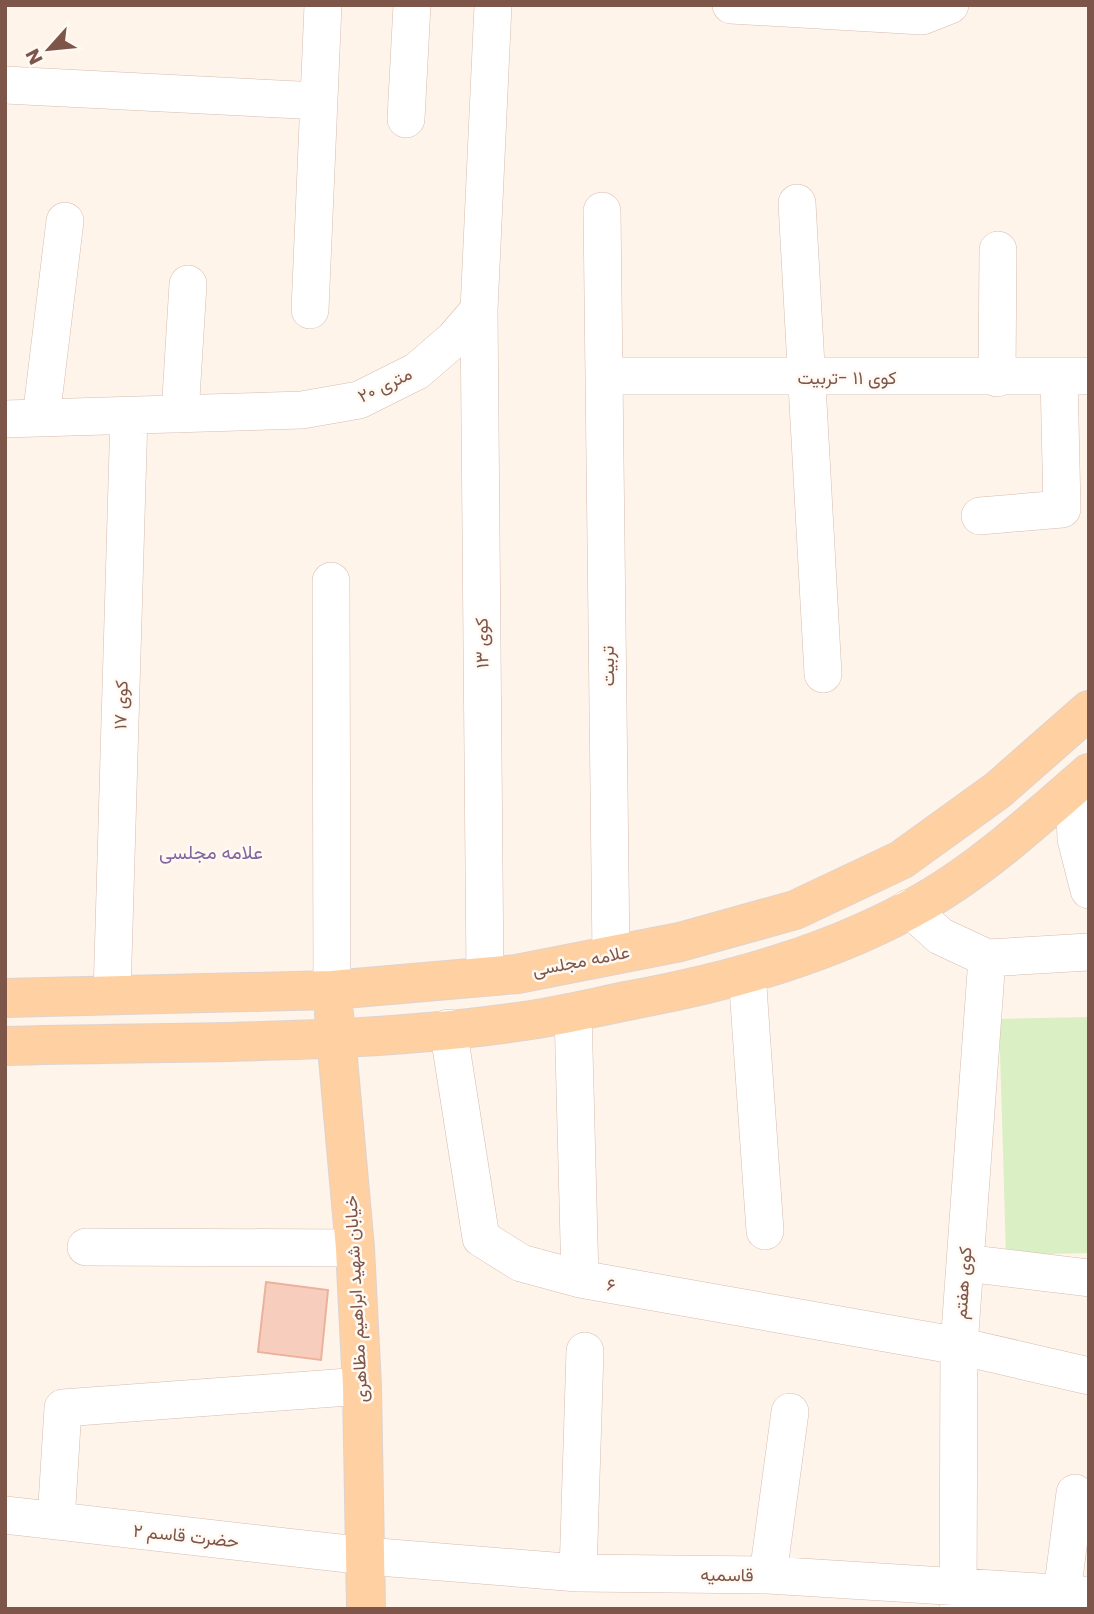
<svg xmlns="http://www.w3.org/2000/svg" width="1094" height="1614" font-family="Poppins,Vazirmatn,sans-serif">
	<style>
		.green { fill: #dbefc5 }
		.building { fill: #f7cebe; stroke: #ecb19c; stroke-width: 2 }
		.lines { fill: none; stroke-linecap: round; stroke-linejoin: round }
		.minor-casing { stroke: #d5bcb0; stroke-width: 38 }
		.major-casing { stroke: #ddd3d0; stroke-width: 40 }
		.minor { stroke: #fff; stroke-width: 37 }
		.major { stroke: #ffd0a1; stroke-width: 38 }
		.labels { text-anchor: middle; stroke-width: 5; stroke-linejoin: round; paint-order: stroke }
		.street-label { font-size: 18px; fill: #7e5549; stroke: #fff9f3 }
		.neighbourhood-label { font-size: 19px; fill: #8565a0; stroke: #fff9f3 }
	</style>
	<rect width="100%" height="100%" fill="#fff4ea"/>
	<!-- green -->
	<path class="green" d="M1089,1017V1253L1006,1255L999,1019Z"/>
	<!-- building -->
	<path class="building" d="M266,1282L328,1290L321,1360L258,1352Z"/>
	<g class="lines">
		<defs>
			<path id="minor" d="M731,5L922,16L950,5
				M5,85L319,101
				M406,119L412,5
				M797,203L823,674
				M602,211L611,955
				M310,310L323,5
				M479,310L485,977
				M605,376H1089
				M997,378L998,250
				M180,414L188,284
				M41,418L65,221
				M5,419L302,410L359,400L417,371L454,339L479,310L493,5
				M980,516L1062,509L1059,376
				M331,581L332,990
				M1074,787L1076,839L1089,890
				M909,908L940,936L987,958L1089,952
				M747,973L765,1231
				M112,995L129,415
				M573,1012L580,1279
				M448,1028L481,1238L521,1263L580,1279L959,1346L1089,1376
				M86,1247L355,1248
				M965,1263L1089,1278
				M5,1515L366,1556L578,1573L768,1575L1089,1595
				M56,1521L63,1408L362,1386
				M578,1573L585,1351
				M768,1575L790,1412
				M1062,1593L1075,1493
				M958,1609L959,1346L987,958"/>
			<path id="major" d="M5,998L332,990L517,974L680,942L795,910L901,860L998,790L1089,710
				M334,1014L355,1248L362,1386L366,1609
				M5,1046C176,1041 355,1046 524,1021C560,1016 596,1007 632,1000C733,981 835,953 925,901C981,869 1040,816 1089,773"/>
		</defs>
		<!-- minor casing -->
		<use href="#minor" class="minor-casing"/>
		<!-- major casing -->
		<use href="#major" class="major-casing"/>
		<!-- minor -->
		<use href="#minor" class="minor"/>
		<!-- major -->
		<use href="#major" class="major"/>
	</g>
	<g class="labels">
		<!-- street labels -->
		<g class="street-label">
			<text x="847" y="384">کوی ۱۱ -تربیت</text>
			<text transform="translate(385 385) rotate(-26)" y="6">۲۰ متری</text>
			<text transform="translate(482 643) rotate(-91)" y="6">کوی ۱۳</text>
			<text transform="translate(608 666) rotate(-91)" y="6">تربیت</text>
			<text transform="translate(121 705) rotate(-88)" y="6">کوی ۱۷</text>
			<text transform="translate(581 961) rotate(-11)" y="6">علامه مجلسی</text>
			<text transform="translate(963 1283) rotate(-86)" y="6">کوی هفتم</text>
			<text transform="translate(611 1285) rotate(10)" y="6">۶</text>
			<text transform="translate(356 1299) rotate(-93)" y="6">خیابان شهید ابراهیم مظاهری</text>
			<text transform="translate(186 1536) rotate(6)" y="6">۲ حضرت قاسم</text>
			<text transform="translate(727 1575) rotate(1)" y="6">قاسمیه</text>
		</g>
		<!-- neighbourhood labels -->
		<g class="neighbourhood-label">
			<text x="211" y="859">علامه مجلسی</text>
		</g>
	</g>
	<!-- border -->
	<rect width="1094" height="1614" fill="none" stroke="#7e5549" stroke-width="14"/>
	<!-- north arrow -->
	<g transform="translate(49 49) rotate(243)" stroke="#fff9f3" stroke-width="5" paint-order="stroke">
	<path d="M0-5L12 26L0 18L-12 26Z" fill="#7e5549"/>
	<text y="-10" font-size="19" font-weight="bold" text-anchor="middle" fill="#7e5549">N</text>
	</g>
</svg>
